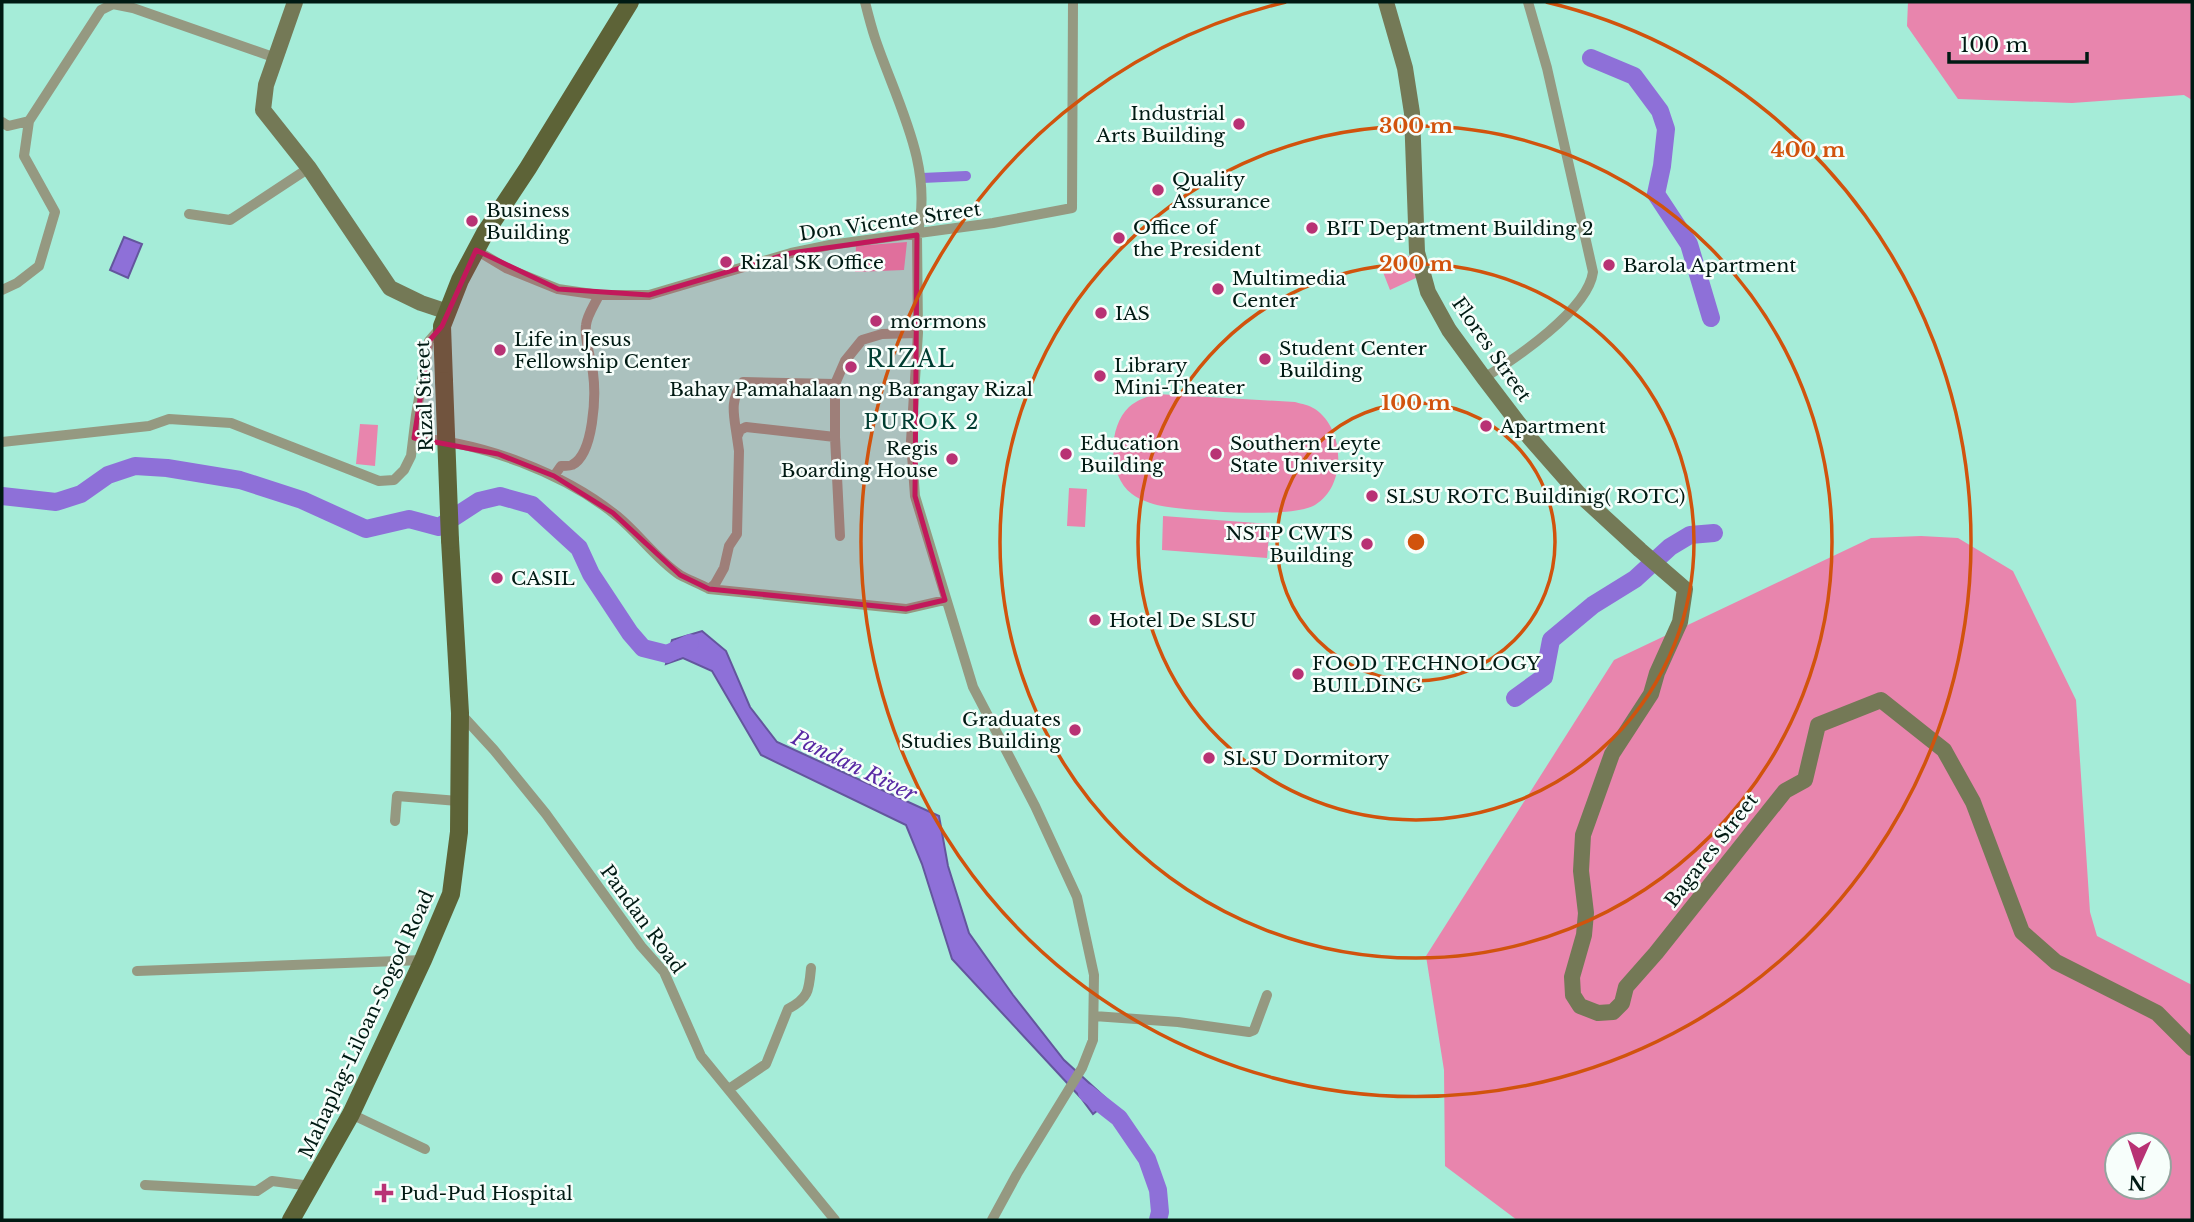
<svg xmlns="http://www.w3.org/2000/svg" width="2194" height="1222" font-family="'Libre Baskerville',serif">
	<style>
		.green { fill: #e885ad; fill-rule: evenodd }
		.water { fill: #8e70d8; stroke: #63569d; stroke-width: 2 }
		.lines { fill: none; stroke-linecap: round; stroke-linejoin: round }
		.canal { stroke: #8e70d8; stroke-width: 10 }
		.river { stroke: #8e70d8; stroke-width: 18 }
		.street { stroke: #959981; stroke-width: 10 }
		.secondary { stroke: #747956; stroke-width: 16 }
		.primary { stroke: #5d6337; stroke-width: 18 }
		.primary-bridge { stroke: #5d6337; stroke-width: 18 }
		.marked { fill: #c2185b; fill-opacity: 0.2; stroke: #c2185b; stroke-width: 5; stroke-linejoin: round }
		.ring { fill: none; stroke: #d1530d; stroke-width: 3.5 }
		.poi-dot { fill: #b83274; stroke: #f7fefb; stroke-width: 2.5 }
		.labels { text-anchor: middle; stroke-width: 5; stroke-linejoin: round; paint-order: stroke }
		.poi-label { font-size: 19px; fill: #001a13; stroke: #f7fefb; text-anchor: start }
		.street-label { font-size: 19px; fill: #001a13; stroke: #f7fefb }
		.neighbourhood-label { font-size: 21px; letter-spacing: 2px; fill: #003d31; stroke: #f7fefb }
		.water-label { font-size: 21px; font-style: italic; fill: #5829a4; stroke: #f7fefb }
		.quarter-label { font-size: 23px; letter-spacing: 2px; fill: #003d31; stroke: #f7fefb }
		.centre { fill: #d1530d; stroke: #f7fefb; stroke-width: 3.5 }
		.ring-label { font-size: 21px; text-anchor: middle; font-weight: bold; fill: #d1530d; stroke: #f7fefb; stroke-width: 5; stroke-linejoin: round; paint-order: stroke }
	</style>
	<rect width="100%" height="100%" fill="#a5ecd8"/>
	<!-- green -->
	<path class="green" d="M1908,2H2192V100L2184,95L2072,103L1958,99L1907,26Z
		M907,242L904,270L855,272L856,246Z
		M1421,251L1431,271L1390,290L1381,267Z
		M1157,394L1295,402C1302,404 1309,405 1315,409C1345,429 1347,486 1315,505C1292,519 1190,511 1162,506C1152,504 1140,500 1132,494C1108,476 1107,428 1129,407C1137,400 1146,397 1157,394Z
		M360,424L378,425L375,466L356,464Z
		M1069,488L1087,489L1085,527L1067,526Z
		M1163,516L1270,524L1267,558L1162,550Z
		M1921,536L1958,538L2013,571L2076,700L2090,912L2097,936L2192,985V1220H1517L1445,1166L1444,1070L1426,956L1614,660L1871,538ZM2117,1145H2159V1187H2117Z"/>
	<!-- water -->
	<path class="water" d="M124,237L142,244L128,278L110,270Z
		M702,631L726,651L750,707L777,742L939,816L948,866L969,933L1013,995L1064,1060L1109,1101L1093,1114L1081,1098L952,959L922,864L906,825L761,755L712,671L683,658L666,664L672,640Z"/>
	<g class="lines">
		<!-- canal -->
		<path class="canal" d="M922,178L966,176"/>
		<!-- river -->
		<path class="river" d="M1591,58L1634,76L1660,111L1666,129L1662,166L1656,194L1689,244L1711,318
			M2,496L56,502L81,494L108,475L135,466L167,468L240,480L302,500L366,529L409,519L439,527L479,501L500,496L532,505L579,548L591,574L630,633L643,648L667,654L690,643
			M1515,698L1544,677L1551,640L1593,605L1635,579L1670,547L1690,535L1714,533
			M1087,1093L1119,1118L1147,1159L1158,1190L1160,1212L1158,1220"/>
		<!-- street -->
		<path class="street" d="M865,2C868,14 871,26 875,38C896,101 935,167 917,235L918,333L911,441L915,496L973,687L1035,806L1077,897L1094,975L1093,1040L1082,1068L1017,1174L992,1220
			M2,122L8,126L29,121
			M189,214L230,220L309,168
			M476,250L506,268L558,289L599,295H649L791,253L830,245L993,223L1072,208L1073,2
			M2,290L17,283L39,266L55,212L24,156L29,121L101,10L113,4L133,8L276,58
			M1484,378C1516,358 1588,310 1593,272L1547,68L1528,2
			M737,437C734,415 729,401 743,382L835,384
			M414,438C482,442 564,473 617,516C639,534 656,559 680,575C689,580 700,584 709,589L715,584L724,568L729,546L737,534L739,451L737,437L740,430L746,427L835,437
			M2,442L149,426L169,419L231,423L379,481L394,480L404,470L411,456L416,415L429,341L442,326
			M554,476L561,466C562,466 571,466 572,465C594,454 596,395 593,373C591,357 584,341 586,325C587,315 595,304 599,295
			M840,536L835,437V384L845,361L862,340L882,334L918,333
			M709,589L906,609L945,600
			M460,713L494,750L546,814L641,946L664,972L701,1056L835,1220
			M395,821L397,796L458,801
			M137,971L423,960
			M1094,1016L1178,1022L1249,1032L1254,1030L1267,995
			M729,1089L766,1064L788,1009C809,998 809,990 811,968
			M351,1114L425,1149
			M145,1185L257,1191L272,1181L311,1186"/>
		<!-- secondary -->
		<path class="secondary" d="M295,2L266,85L263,110L309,168L390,288L421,303L448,312
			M1386,2L1405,68L1412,113L1417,252L1428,292L1449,330L1484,378L1529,437L1579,494L1640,550L1685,589L1680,622L1657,673L1651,694L1612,754L1583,835L1581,871L1586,913L1584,935L1572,977L1573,995L1580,1006L1598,1013L1613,1012L1622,1003L1626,987L1656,953L1785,791L1805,780L1818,725L1881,700L1944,750L1973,802L2022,932L2056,962L2157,1013L2192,1048"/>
		<!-- primary -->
		<path class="primary" d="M444,381L442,326L460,280L485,233L528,168L630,2
			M291,1220L351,1114L423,960L451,894L459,832L460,713L450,540"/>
		<!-- primary-bridge -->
		<path class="primary-bridge" d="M444,381L450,540"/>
	</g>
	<!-- marked area -->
	<path class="marked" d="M917,235L915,496L945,600L906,609L709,589L680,575L613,513L554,476L498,454L414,438L429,341L442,326L476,250L558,289L649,295L791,253Z"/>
	<!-- distance rings -->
	<g class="ring">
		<circle cx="1416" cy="542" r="139"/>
		<circle cx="1416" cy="542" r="278"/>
		<circle cx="1416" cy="542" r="416"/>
		<path d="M1546 2A555 555 0 1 1 1286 2"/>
	</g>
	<!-- markers -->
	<g class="poi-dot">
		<circle cx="1239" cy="124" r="7"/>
		<circle cx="1158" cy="190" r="7"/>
		<circle cx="472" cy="221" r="7"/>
		<circle cx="1312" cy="228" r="7"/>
		<circle cx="1119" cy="238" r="7"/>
		<circle cx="726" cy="262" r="7"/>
		<circle cx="1609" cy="265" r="7"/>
		<circle cx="1218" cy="289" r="7"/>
		<circle cx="1101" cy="313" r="7"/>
		<circle cx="876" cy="321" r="7"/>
		<circle cx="500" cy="350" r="7"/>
		<circle cx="1265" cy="359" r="7"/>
		<circle cx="851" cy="367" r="7"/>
		<circle cx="1100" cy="376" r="7"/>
		<circle cx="1486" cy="426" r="7"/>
		<circle cx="1066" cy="454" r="7"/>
		<circle cx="1216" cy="454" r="7"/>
		<circle cx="952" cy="459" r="7"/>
		<circle cx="1372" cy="496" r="7"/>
		<circle cx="1367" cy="544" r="7"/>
		<circle cx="497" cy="578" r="7"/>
		<circle cx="1095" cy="620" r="7"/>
		<circle cx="1298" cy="674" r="7"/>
		<circle cx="1075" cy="730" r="7"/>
		<circle cx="1209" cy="758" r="7"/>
		<path d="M380.5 1182.5h7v7h7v7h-7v7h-7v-7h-7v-7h7z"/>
	</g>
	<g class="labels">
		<!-- poi labels -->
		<g class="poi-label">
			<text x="1225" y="120" text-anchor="end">Industrial<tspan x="1225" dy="22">Arts Building</tspan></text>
			<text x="1172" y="186">Quality<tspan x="1172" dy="22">Assurance</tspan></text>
			<text x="486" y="217">Business<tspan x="486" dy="22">Building</tspan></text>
			<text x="1133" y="234">Office of<tspan x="1133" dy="22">the President</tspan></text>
			<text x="1326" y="235">BIT Department Building 2</text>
			<text x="740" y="269">Rizal SK Office</text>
			<text x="1623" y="272">Barola Apartment</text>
			<text x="1232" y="285">Multimedia<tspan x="1232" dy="22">Center</tspan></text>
			<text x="1115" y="320">IAS</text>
			<text x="890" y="328">mormons</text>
			<text x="514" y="346">Life in Jesus<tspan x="514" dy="22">Fellowship Center</tspan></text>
			<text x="1279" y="355">Student Center<tspan x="1279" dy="22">Building</tspan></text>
			<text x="1114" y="372">Library<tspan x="1114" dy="22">Mini-Theater</tspan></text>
			<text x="851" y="396" text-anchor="middle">Bahay Pamahalaan ng Barangay Rizal</text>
			<text x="1500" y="433">Apartment</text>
			<text x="1080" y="450">Education<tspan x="1080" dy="22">Building</tspan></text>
			<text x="1230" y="450">Southern Leyte<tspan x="1230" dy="22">State University</tspan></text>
			<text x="938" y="455" text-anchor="end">Regis<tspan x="938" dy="22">Boarding House</tspan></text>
			<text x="1386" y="503">SLSU ROTC Buildinig( ROTC)</text>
			<text x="1353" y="540" text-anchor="end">NSTP CWTS<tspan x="1353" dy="22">Building</tspan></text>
			<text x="511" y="585">CASIL</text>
			<text x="1109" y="627">Hotel De SLSU</text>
			<text x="1312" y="670">FOOD TECHNOLOGY<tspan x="1312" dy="22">BUILDING</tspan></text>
			<text x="1061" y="726" text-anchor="end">Graduates<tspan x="1061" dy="22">Studies Building</tspan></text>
			<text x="1223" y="765">SLSU Dormitory</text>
			<text x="400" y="1200">Pud-Pud Hospital</text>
		</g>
		<!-- street labels -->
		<g class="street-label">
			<text transform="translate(890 221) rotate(-8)" y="7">Don Vicente Street</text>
			<text transform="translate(1492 349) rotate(55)" y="7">Flores Street</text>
			<text transform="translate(424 396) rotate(-92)" y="7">Rizal Street</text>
			<text transform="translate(1711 850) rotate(-52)" y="7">Bagares Street</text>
			<text transform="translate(643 919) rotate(54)" y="7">Pandan Road</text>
			<text transform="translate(366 1024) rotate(-65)" y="7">Mahaplag-Liloan-Sogod Road</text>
		</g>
		<!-- neighbourhood labels -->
		<g class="neighbourhood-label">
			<text x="922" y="429">PUROK 2</text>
		</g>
		<!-- water labels -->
		<g class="water-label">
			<text transform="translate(854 766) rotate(26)" y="7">Pandan River</text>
		</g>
		<!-- quarter labels -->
		<g class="quarter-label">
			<text x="911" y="367">RIZAL</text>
		</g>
	</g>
	<circle cx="1416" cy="542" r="10" class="centre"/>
	<g class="ring-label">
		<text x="1416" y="133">300 m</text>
		<text x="1808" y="157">400 m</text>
		<text x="1416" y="271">200 m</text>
		<text x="1416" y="410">100 m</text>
	</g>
	<!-- border -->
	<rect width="2194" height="1222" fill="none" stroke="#001a13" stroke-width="7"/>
	<!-- north arrow -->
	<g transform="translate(2138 1166) rotate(183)"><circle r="33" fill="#f7fefb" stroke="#94a39e" stroke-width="2"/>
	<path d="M0-5L12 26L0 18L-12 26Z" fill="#b83274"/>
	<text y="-10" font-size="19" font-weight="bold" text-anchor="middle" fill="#001a13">N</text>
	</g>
	<!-- scale -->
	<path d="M1949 52v10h138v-10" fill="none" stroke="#001a13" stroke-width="3.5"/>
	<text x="1960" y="52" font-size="21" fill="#001a13" stroke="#f7fefb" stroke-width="5" paint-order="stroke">100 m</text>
</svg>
